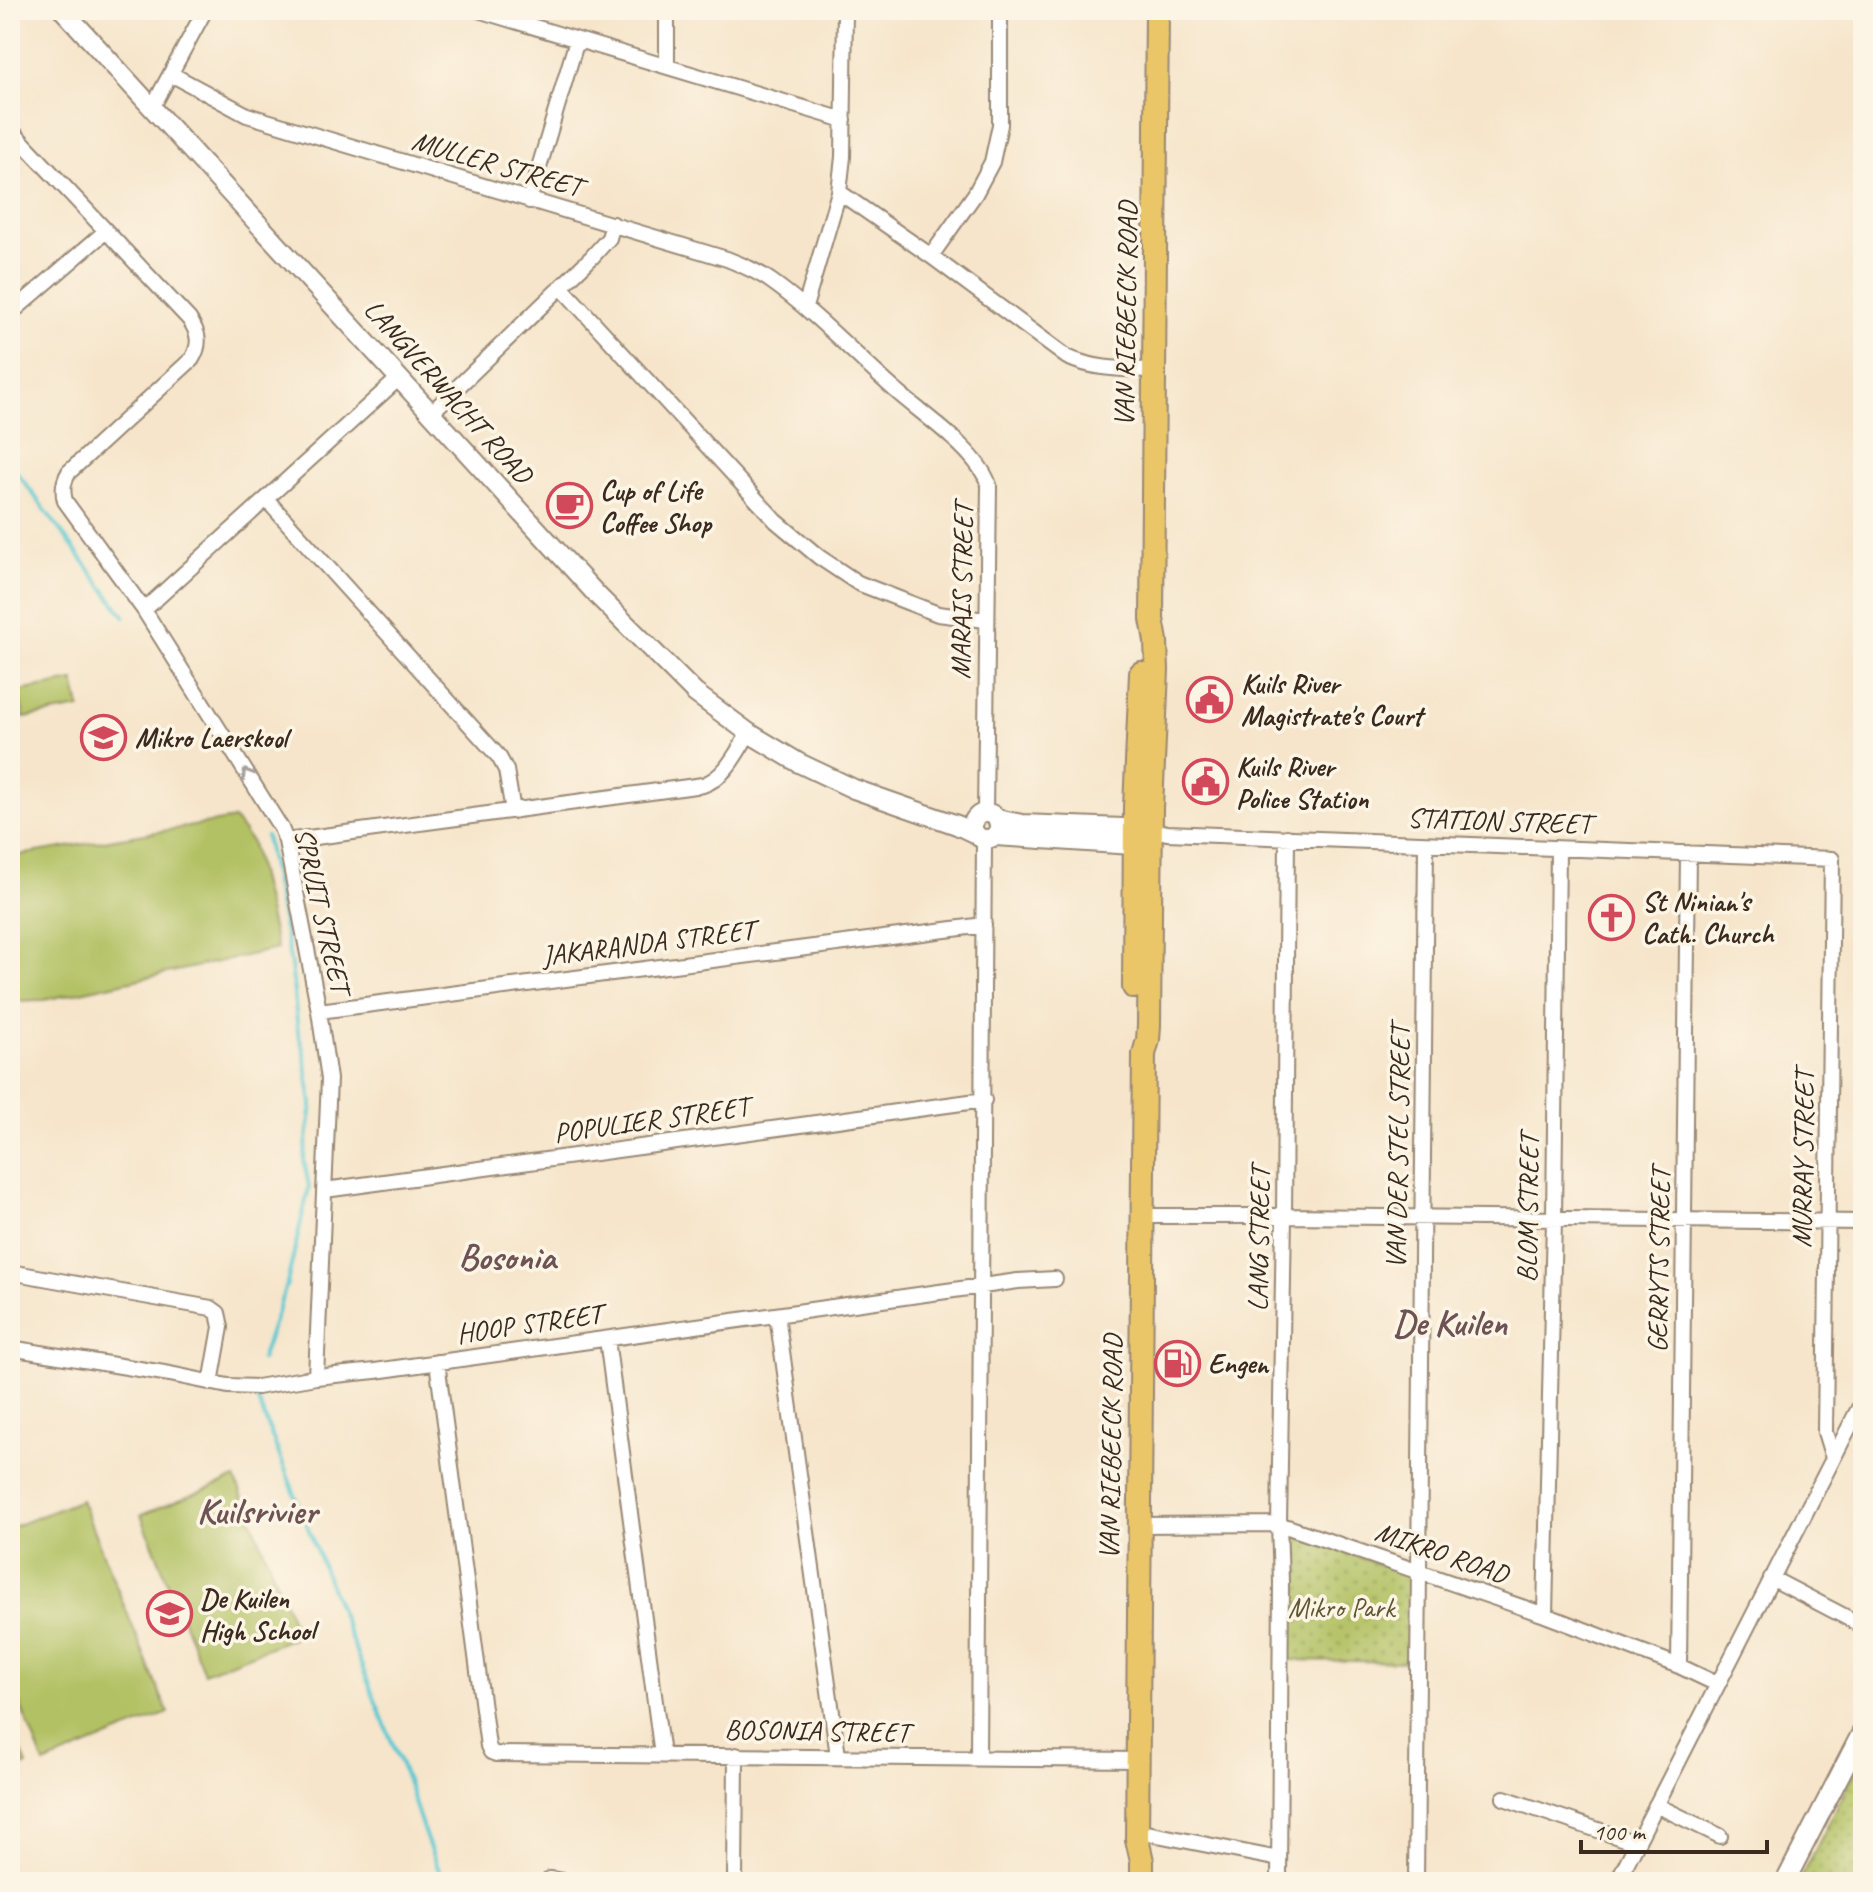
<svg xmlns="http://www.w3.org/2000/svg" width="1873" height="1892" font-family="Caveat,sans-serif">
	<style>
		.green { fill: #b2c163; stroke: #767640; stroke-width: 2 }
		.park { fill: url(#park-dots); stroke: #767640; stroke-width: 2 }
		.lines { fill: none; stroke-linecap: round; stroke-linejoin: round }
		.stream { stroke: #5cc8d2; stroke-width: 4 }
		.minor-casing { stroke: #988874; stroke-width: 18 }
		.tertiary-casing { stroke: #988874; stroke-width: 22 }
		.primary-casing { stroke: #988874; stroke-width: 26 }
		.minor { stroke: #fff; stroke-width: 14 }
		.tertiary { stroke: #fff; stroke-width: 18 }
		.primary { stroke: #ebc669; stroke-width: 22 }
		.oneway { stroke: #a79f9a }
		.labels { text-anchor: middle; stroke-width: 7; stroke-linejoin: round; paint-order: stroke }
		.street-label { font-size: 28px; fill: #3b2a1e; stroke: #fcf5e5 }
		.poi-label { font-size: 28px; font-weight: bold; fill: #3b2a1e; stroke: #fcf5e5; text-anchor: start }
		.park-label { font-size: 28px; fill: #5f5733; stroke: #fcf5e5 }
		.district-label { font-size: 36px; font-weight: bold; fill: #6e5355; stroke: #fcf5e5 }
	</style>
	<defs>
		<pattern id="park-dots" width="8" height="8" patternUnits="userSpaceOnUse" patternTransform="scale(2)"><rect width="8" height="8" fill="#b2c163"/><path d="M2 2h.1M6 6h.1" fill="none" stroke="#929d51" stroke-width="1.8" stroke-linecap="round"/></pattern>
	</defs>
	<rect width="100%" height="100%" fill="#fcf5e5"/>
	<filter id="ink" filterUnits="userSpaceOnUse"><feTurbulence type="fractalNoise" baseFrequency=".0125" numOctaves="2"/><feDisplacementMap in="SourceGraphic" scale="16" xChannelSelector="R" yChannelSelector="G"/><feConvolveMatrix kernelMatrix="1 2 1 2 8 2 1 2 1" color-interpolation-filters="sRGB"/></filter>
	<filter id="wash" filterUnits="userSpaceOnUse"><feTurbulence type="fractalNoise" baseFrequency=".006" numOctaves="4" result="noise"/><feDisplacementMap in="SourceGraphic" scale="32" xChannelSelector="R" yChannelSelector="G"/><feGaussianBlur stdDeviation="1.8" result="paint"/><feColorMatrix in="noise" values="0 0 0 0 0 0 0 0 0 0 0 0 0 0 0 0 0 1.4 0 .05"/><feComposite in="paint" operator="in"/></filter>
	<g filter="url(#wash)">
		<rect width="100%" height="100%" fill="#f6e5cb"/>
		<!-- green -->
		<path class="green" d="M74,681L80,708L24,718L19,691Z
			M234,819L252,843L277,949L44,1000L10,1001V847L14,856Z
			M235,1478L298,1636L204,1673L141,1515Z
			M81,1500L168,1713L44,1764L10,1680V1528Z
			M10,1722L27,1765L10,1772Z"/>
		<!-- park -->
		<path class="park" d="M1291,1535L1407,1573L1412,1580L1411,1662L1285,1660L1286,1542Z
			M1863,1756V1882H1799Z"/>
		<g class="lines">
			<!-- stream -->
			<path class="stream" d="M10,463L125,617
				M261,1360L287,1283L309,1187L304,1161L312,1104L304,1052L298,1032L291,965L266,836
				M257,1399C306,1520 351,1642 400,1762C415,1800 426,1847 445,1882"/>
		</g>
	</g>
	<g filter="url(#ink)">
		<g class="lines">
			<defs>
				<path id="minor" d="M478,10L844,120
					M667,65V10
					M171,74L247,115L727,259C742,265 757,271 771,281C816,313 854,354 895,390C923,415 977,450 989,485L985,813
					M152,108L205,10
					M10,129L189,319C199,333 201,344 192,359L69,472C63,482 62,490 65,501L144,610L281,828L286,841L319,1011L329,1079L316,1377
					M839,192L931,256L1067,357C1095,370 1124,369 1154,370
					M529,201L577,40
					M931,256L975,194L992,162L1000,125V10
					M562,288L776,521L819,557L858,583L938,614L986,620
					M805,307L839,192L843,157L845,10
					M10,314L106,231
					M431,413L592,257L609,238L613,224
					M266,499L499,757L506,770L513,811
					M144,610L399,378
					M1150,829L1167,833L1832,859L1825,1432L1833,1458
					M286,841L703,785C726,777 736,753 749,733
					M319,1011L984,925
					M325,1190L984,1100
					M1142,1216H1284L1863,1222
					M10,1272L211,1308L218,1313L221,1327L211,1383
					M777,1315L838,1756
					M607,1339L662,1755
					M10,1348L170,1374L228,1386L257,1387L316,1377L375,1371L1018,1281L1055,1279
					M437,1362L488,1746L491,1752L496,1754L1138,1760
					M1139,1525L1279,1524L1545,1615L1679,1666L1717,1684
					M1771,1578L1863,1626
					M1545,1615L1554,1219L1558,849
					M1679,1666L1688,853
					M978,1758L984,839
					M1504,1798L1636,1843
					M1656,1805L1720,1836
					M1137,1831L1279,1859
					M550,1879L570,1882
					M735,1882L736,1755
					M1279,1882L1281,1582L1279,1524L1284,1216L1287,837
					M1416,1882L1426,844
					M1617,1882L1863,1400"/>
				<path id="tertiary" d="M63,10L597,595L695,693L749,733L799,763L854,789L957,825L974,833
					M973 826a13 13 0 1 1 26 0a13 13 0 1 1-26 0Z
					M997,819L1022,824L1148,829
					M995,836L1148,846
					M1785,1882L1863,1730"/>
				<path id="primary" d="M1134,987L1135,807L1141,673
					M1142,1882V1861L1137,1839L1144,1054L1148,1040L1149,1025L1151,808L1157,670L1156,641L1152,619L1157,10"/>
			</defs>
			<!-- minor casing -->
			<use href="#minor" class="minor-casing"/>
			<!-- tertiary casing -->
			<use href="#tertiary" class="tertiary-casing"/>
			<!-- primary casing -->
			<use href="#primary" class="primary-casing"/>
			<!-- minor -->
			<use href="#minor" class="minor"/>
			<!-- tertiary -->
			<use href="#tertiary" class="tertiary"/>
			<!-- primary -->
			<use href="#primary" class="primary"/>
		</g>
		<!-- one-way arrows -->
		<defs><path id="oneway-chevron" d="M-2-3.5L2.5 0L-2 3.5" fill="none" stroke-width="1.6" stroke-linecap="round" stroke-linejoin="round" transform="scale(2)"/></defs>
		<use class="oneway" href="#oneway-chevron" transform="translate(247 774) rotate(-122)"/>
	</g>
	<!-- icons -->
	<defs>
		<symbol id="cafe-ring" viewBox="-11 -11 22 22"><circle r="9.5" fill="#fcf5e5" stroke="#d1495b" stroke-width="1.5"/><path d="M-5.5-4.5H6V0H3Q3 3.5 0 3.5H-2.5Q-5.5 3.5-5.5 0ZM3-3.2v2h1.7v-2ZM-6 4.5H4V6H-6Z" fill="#d1495b"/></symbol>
		<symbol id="civic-ring" viewBox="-11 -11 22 22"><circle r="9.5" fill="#fcf5e5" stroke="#d1495b" stroke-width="1.5"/><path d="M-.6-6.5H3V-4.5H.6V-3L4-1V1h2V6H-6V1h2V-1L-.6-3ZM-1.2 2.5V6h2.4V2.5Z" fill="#d1495b"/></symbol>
		<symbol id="school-ring" viewBox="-11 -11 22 22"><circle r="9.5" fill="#fcf5e5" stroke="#d1495b" stroke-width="1.5"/><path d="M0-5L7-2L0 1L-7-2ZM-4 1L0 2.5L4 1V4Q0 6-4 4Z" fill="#d1495b"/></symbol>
		<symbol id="church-ring" viewBox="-11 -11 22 22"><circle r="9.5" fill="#fcf5e5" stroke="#d1495b" stroke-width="1.5"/><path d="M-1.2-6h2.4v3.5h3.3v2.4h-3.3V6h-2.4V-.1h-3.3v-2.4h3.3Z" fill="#d1495b"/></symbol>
		<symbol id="fuel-ring" viewBox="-11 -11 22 22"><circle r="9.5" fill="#fcf5e5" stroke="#d1495b" stroke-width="1.5"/><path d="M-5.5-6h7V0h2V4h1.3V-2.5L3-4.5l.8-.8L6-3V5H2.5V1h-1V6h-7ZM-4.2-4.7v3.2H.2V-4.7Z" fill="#d1495b"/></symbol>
	</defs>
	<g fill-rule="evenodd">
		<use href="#cafe-ring" x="544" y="480" width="51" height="51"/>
		<use href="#civic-ring" x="1184" y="674" width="51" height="51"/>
		<use href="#school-ring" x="78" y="712" width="51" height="51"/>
		<use href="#civic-ring" x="1180" y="756" width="51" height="51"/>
		<use href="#church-ring" x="1586" y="892" width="51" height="51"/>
		<use href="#fuel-ring" x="1152" y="1338" width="51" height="51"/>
		<use href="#school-ring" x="144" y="1588" width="51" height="51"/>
	</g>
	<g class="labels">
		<!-- street labels -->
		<g class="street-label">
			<text transform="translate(497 163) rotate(16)" y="10">MULLER STREET</text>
			<text transform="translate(1125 314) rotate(-89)" y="10">VAN RIEBEECK ROAD</text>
			<text transform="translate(449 391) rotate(48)" y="10">LANGVERWACHT ROAD</text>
			<text transform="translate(961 591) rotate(-89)" y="10">MARAIS STREET</text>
			<text transform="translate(1499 820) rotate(2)" y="10">STATION STREET</text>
			<text transform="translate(323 910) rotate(77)" y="10">SPRUIT STREET</text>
			<text transform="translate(648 942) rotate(-7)" y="10">JAKARANDA STREET</text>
			<text transform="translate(651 1119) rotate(-8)" y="10">POPULIER STREET</text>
			<text transform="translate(1397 1147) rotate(-89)" y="10">VAN DER STEL STREET</text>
			<text transform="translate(1802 1159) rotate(-89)" y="10">MURRAY STREET</text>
			<text transform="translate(1527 1208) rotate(-89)" y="10">BLOM STREET</text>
			<text transform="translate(1258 1239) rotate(-89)" y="10">LANG STREET</text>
			<text transform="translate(1658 1260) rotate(-89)" y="10">GERRYTS STREET</text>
			<text transform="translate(529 1323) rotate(-8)" y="10">HOOP STREET</text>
			<text transform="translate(1110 1447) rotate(-89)" y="10">VAN RIEBEECK ROAD</text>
			<text transform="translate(1442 1552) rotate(19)" y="10">MIKRO ROAD</text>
			<text transform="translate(817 1730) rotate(1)" y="10">BOSONIA STREET</text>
		</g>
		<!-- poi labels -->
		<g class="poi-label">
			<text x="600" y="500">Cup of Life<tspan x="600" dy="32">Coffee Shop</tspan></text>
			<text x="1241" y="693">Kuils River<tspan x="1241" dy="32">Magistrate's Court</tspan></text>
			<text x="135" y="747">Mikro Laerskool</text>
			<text x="1236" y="776">Kuils River<tspan x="1236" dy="32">Police Station</tspan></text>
			<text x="1642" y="911">St Ninian's<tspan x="1642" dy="32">Cath. Church</tspan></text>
			<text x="1208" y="1373">Engen</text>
			<text x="200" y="1608">De Kuilen<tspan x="200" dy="32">High School</tspan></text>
		</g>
		<!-- park labels -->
		<g class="park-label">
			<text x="1341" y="1617">Mikro Park</text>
		</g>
		<!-- district labels -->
		<g class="district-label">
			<text x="507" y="1269">Bosonia</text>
			<text x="1450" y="1335">De Kuilen</text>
			<text x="257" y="1523">Kuilsrivier</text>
		</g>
	</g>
	<!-- margin -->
	<rect width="1873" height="1892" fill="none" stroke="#fcf5e5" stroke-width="40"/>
	<!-- scale -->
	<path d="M1581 1840v12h186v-12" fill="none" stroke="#3b2a1e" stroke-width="4"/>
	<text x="1593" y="1840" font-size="24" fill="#3b2a1e" stroke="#fcf5e5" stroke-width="6" paint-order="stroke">100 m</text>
</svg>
